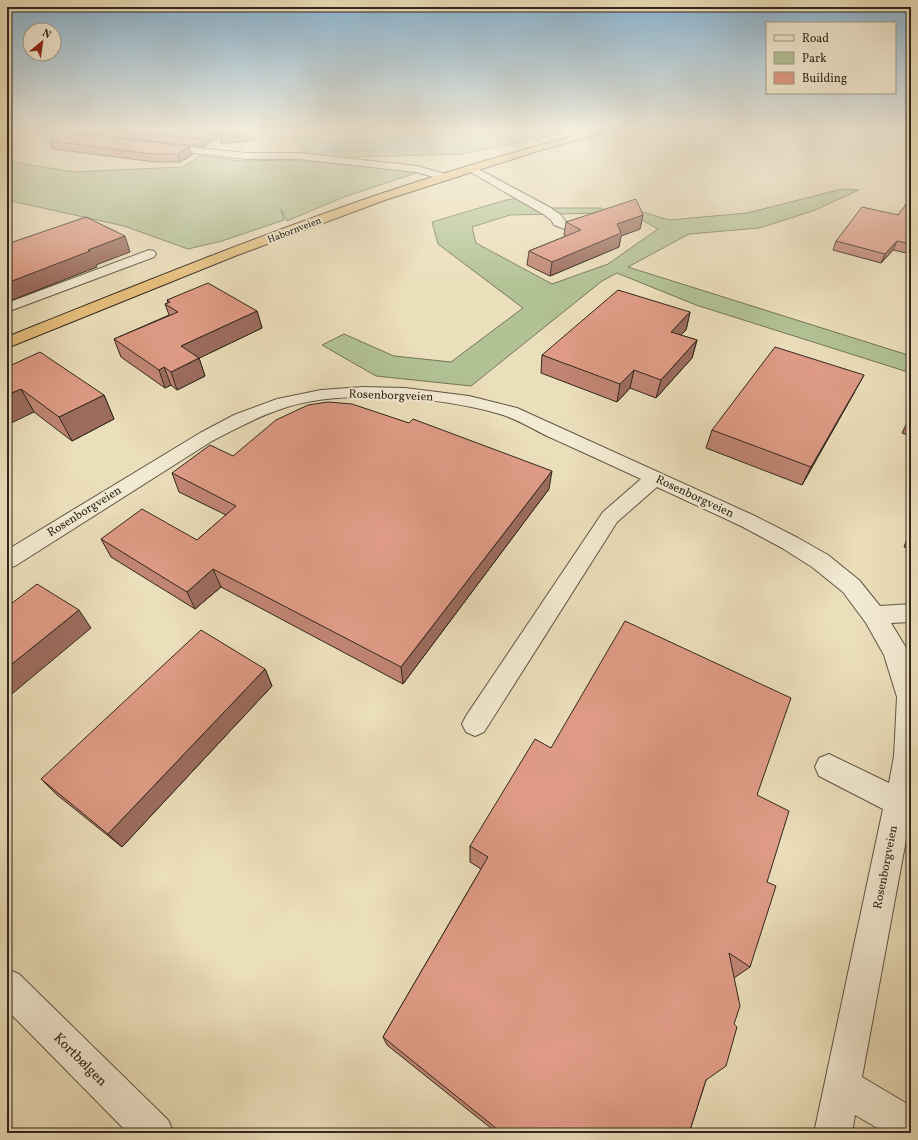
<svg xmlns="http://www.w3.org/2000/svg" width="918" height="1140" font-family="Vollkorn,serif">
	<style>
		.green { fill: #b2c294; stroke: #727459 }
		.water { fill: #9bbab9; stroke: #717f7b }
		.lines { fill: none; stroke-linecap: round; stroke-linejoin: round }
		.minor-casing { stroke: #605545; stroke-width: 2 }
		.highway-casing { stroke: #31271e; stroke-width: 2 }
		.minor { fill: #f2ead2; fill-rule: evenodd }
		.highway { fill: #e6bf7d; fill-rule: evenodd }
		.wall { fill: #c08573; stroke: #31271e }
		.shaded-wall { fill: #9c6c5e; stroke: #31271e }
		.building { fill: #df9b86; stroke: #31271e }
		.labels { text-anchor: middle; stroke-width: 4; stroke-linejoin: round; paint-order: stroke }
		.far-street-label { font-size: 10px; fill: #31271e; stroke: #f2ead2 }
		.street-label { font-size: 12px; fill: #31271e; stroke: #f2ead2 }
		.near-street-label { font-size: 14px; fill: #31271e; stroke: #f2ead2 }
	</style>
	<rect width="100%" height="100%" fill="#ebdeba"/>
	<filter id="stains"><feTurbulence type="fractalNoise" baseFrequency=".005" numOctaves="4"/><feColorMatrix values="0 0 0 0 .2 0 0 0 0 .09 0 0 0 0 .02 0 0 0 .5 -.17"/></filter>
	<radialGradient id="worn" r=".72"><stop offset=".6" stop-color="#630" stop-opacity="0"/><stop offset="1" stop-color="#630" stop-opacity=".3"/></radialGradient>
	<!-- green -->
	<path class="green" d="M287,128H578L540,138L462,154L323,158L307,155Z
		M200,156L241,161L287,160L406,169L415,171L416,173L344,197L287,221L281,209L284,220L222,241L188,249L124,226L7,200V161L73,172L182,167Z
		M842,189L859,190L813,211L759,228L689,234L628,267L911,356V373L696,305L617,273L602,281L471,386L376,376L322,345L344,334L394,356L451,362L523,308L438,244L432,222L506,200L529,197L550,208H602L605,213L510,215L472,227L476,243L552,284L608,264L658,229L633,215L643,212L669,220L747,213Z"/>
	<!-- water -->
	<path class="water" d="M482,128H513L462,135L423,148L327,151L321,149L315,144L320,142L376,141L394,138L402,135L411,134L438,135Z"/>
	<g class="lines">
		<defs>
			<path id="minor" d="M9,128H32L90,136L95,139L90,142L14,131Z
				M161,144L246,153H299L417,166L448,175L449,177L444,180L416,172L299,159H246L157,149L156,147L157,145Z
				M471,165L551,208L561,215L566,222C575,223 584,217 592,219L594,222L592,225L576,229H565L554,225L551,220L543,214L467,170L466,168Z
				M149,250L154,251L156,254L154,257L7,312V303Z
				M363,387L405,388L469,396L517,408L755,516L798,538L828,555L859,580L880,606L911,604V622L891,623L905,646L911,662V813L862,1077L911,1106V1133H886L855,1115L852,1133H814L883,809L819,776L815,767L819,758L829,754L889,783L894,756L897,697L884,655L866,623L843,592L812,567L782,548L741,526L657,487L617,522L484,732L475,736L466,732L462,724L466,716L603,512L641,479C610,465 579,450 547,436C533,429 518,420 503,415C443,397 341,388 281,409C257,417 235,429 212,441L15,566L7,568V550L200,433L234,415L277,399L321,390Z
				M7,969L19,974L168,1120L174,1133H128L7,1010Z"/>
			<path id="highway" d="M602,128H617L615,130L538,151L385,200L235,256L7,348V337C129,288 252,238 377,195C452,170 527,148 602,128Z"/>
		</defs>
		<!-- minor casing -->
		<use href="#minor" class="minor-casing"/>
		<!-- highway casing -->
		<use href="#highway" class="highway-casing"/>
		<!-- minor -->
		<use href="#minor" class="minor"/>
		<!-- highway -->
		<use href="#highway" class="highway"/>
	</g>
	<!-- wall -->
	<path class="wall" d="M78,128H249L254,140L222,144L220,136L203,147L80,133Z
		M50,141L189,146L192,155L180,162H155L53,149Z
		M911,198V254L893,250L881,263L833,250L836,241L898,215Z
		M643,215L640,229L621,236L619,247L550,276L527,265L529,251L566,236L564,235L566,222Z
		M167,300L257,311L262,328L199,358L205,376L177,390L171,385L165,388L121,357L114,339L169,315L165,304L168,303Z
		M690,312L686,330L680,335L697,340L692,358L656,398L630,388L617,402L541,373L542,355Z
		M7,367L104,395L114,419L72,441L34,412Z
		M854,393L802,485L706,448L712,430Z
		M911,415V436L902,433Z
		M233,456L549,489L403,684L221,587L195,609L111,557L101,539L197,540L226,515L179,492L172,473Z
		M911,528V549L904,547Z
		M265,669L272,686L122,847L56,794L41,779Z
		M551,748L757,795L767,882L750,967L734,978L706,1080L689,1133H497L387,1045L383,1037L481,869L470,862V846Z"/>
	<!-- shaded-wall -->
	<path class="shaded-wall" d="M7,128H11L13,132L7,135Z
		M219,128L220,136L203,147L201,139Z
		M252,132L254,140L222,144L221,136Z
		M189,146L192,155L180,162L178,154Z
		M643,215L640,229L621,236L619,247L550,276L552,262L617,224Z
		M125,236L130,252L96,265L97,267L7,302V283L88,250Z
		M897,241L893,250L881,263L885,254Z
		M257,311L262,328L187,364L181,346Z
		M690,312L686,330L667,350L671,332Z
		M697,340L692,358L656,398L661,380Z
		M199,358L205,376L177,390L171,372Z
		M164,367L171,385L165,388L159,370Z
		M634,370L630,388L617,402L620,384Z
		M864,375L854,393L802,485L811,467Z
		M21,389L34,412L7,425V395Z
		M104,395L114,419L72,441L59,417Z
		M552,471L549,489L403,684L401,667Z
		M213,569L221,587L195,609L187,592Z
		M79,610L91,628L7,698V668Z
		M265,669L272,686L122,847L108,834Z"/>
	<!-- building -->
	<path class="building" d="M98,128H218L201,139Z
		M219,128H249L252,132L221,136Z
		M64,133L189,146L178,154H152L50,141Z
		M911,198V244L897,241L885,254L836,241L862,207L898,215Z
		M636,199L643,215L617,224L621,233L552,262L529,251L581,230L566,222Z
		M86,217L125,236L88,250L90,251L7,283V244Z
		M208,283L257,311L181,346L199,358L171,372L164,367L159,370L114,339L178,312L165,304L170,302L167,300Z
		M618,290L690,312L671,332L697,340L661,380L634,370L620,384L542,355Z
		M775,347L864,375L811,467L712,430Z
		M40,352L104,395L59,417L21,389L7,395V367Z
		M328,402L352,404L409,423L413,419L552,471L401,667L213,569L187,592L101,539L142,509L197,540L236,506L172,473L210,445L233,456L276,420L308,405Z
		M37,584L79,610L7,668V607Z
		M625,621L791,698L757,795L789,811L767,882L776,886L750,967L729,953L740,1006L734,1024L737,1027L726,1066L706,1080L689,1133H502L383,1037L488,857L470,846L535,739L551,748Z
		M201,630L265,669L108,834L41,779Z"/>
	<!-- sky -->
	<linearGradient id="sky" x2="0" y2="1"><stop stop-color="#89b6d5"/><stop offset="0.45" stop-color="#f6f0e0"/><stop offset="1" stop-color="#f6f0e0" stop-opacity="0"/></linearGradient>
	<rect width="918" height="287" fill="url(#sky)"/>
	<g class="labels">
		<!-- far-street labels -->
		<g class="far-street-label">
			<text transform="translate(294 229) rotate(-21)" y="4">Habornveien</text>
		</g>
		<!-- street labels -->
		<g class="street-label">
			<text transform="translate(391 395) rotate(2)" y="4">Rosenborgveien</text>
			<text transform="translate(695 496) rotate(25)" y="4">Rosenborgveien</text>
			<text transform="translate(84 511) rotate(-32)" y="4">Rosenborgveien</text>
			<text transform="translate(885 867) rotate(-79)" y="4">Rosenborgveien</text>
		</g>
		<!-- near-street labels -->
		<g class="near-street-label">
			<text transform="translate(81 1059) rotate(45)" y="5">Kortbølgen</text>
		</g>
	</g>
	<!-- margin -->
	<rect width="918" height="1140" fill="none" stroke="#ebdeba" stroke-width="24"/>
	<rect x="8" y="8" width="902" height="1124" fill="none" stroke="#31271e" stroke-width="2"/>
	<rect x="12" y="12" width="894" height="1116" fill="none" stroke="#31271e"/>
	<!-- legend -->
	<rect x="766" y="22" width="130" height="72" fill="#f2ead2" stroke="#a59c8a"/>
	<rect x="774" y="35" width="20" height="6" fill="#f2ead2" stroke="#a59c8a"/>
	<text x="802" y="42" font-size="12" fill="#31271e">Road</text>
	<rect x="774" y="52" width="20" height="12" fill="#b2c294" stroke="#a59c8a"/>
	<text x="802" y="62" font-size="12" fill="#31271e">Park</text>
	<rect x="774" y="72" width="20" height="12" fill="#df9b86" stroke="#a59c8a"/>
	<text x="802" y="82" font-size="12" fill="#31271e">Building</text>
	<!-- north arrow -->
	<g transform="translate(42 42) rotate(29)"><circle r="19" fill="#f2ead2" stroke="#a59c8a"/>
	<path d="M0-3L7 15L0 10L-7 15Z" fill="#8f2418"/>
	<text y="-6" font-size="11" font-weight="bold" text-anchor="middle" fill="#31271e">N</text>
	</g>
	<rect width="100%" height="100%" filter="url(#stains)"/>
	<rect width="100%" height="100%" fill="url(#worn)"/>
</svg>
